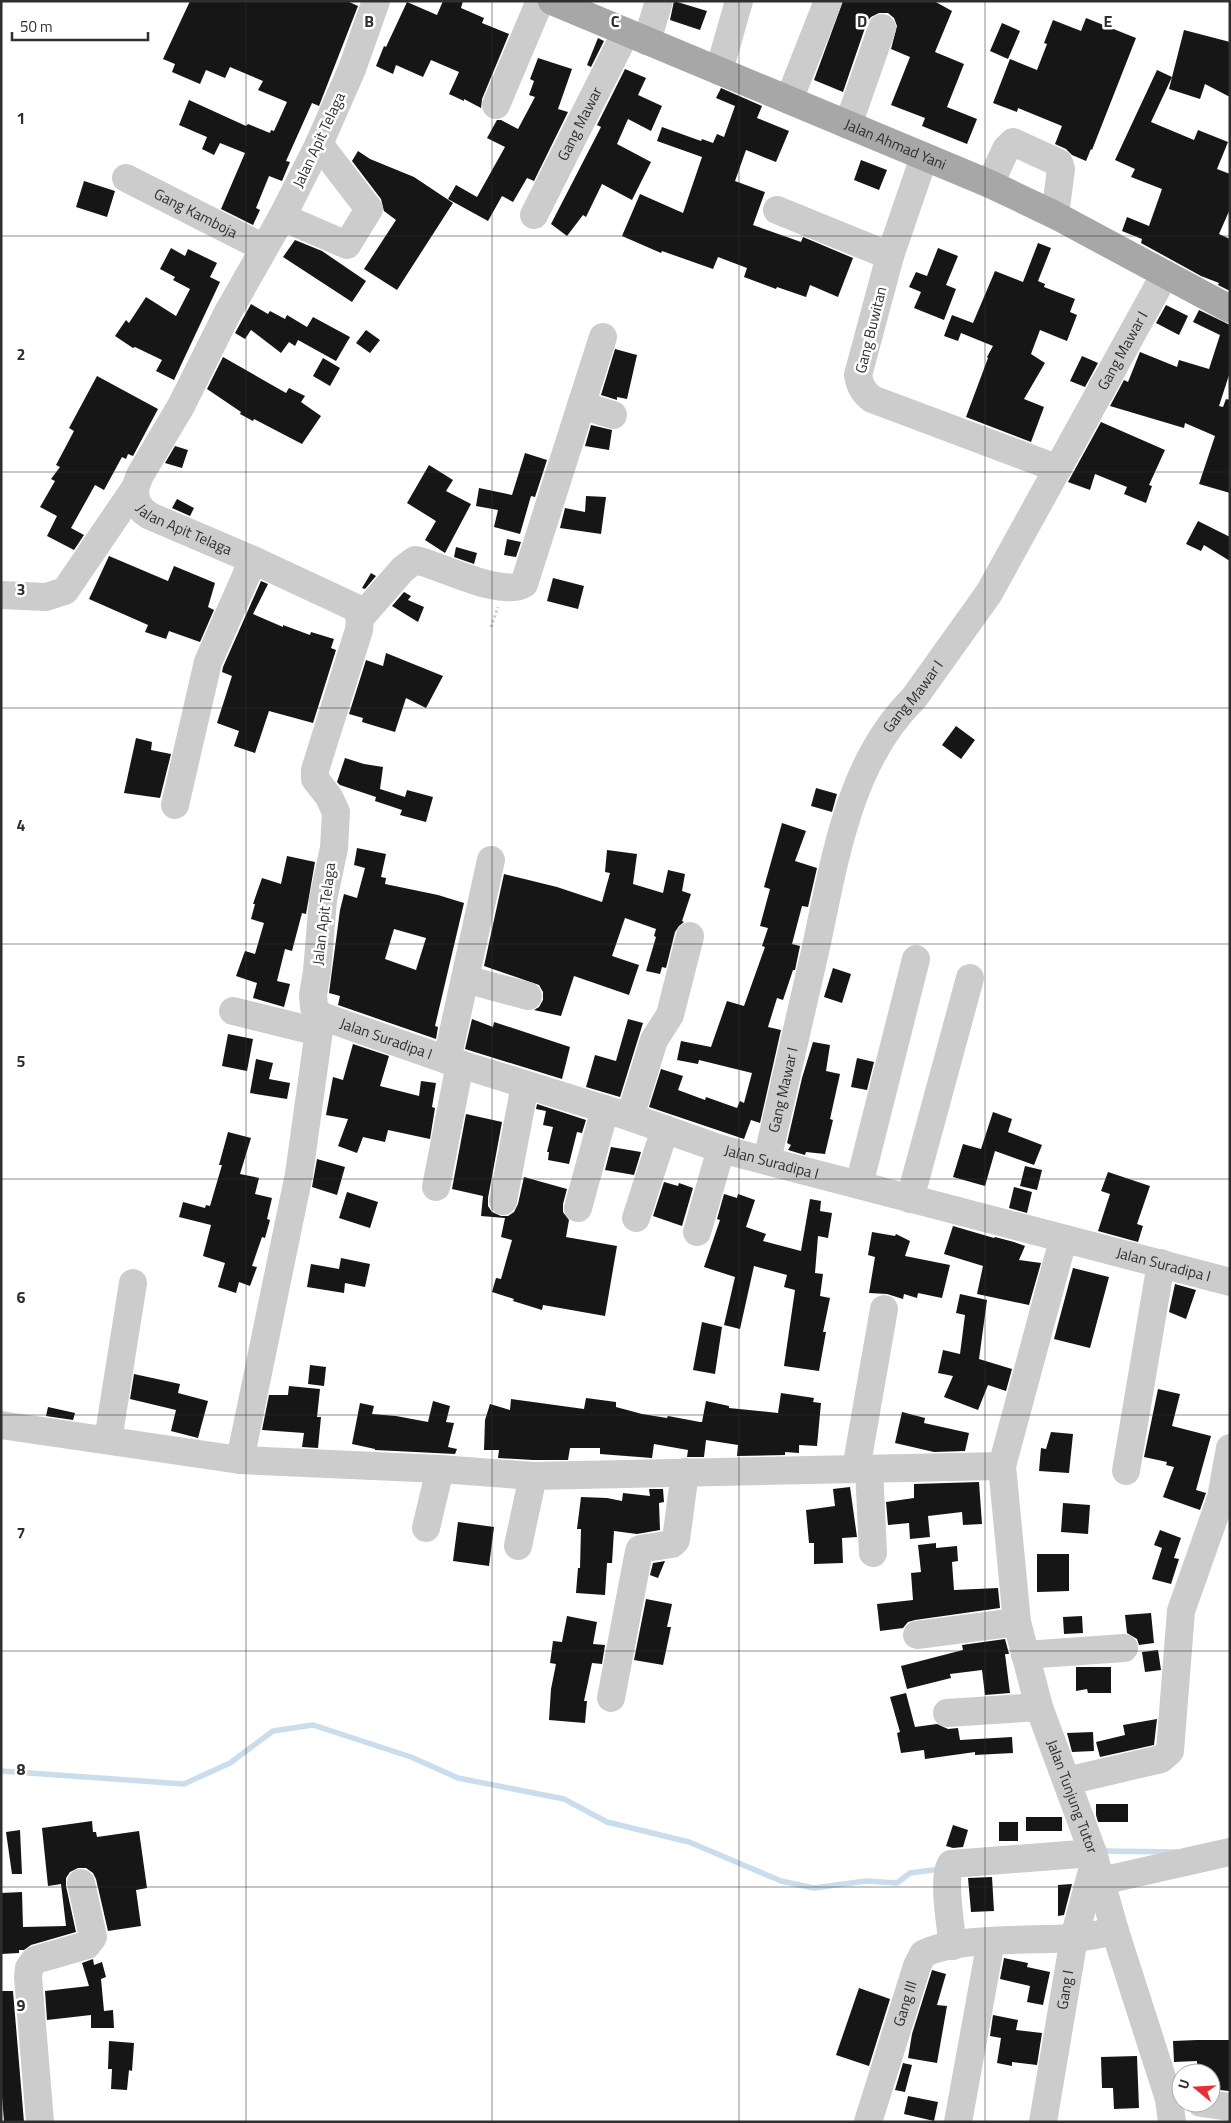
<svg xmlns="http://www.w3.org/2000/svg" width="1231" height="2123" font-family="'Titillium Web',sans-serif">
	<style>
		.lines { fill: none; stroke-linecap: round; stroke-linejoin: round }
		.stream { stroke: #c9ddec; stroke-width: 5.5 }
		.building { fill: #161616; fill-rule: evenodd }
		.path { stroke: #ccc; stroke-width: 3; stroke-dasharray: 2.5 2.5; stroke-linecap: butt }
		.minor { stroke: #ccc; stroke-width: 28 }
		.major { stroke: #a7a7a7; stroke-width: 28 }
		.grid { fill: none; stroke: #2f2f2f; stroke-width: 1; stroke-opacity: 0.55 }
		.labels { text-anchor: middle; stroke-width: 5; stroke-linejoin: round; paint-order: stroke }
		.street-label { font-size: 15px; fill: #2f2f2f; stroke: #fff }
		.grid-label { font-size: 16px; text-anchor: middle; font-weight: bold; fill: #2f2f2f; stroke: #fff; stroke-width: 5; stroke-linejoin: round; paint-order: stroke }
	</style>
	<rect width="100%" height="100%" fill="#fff"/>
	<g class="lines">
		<!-- stream -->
		<path class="stream" d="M1,1771L184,1784L230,1763L273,1731L313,1725L411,1757L458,1778L564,1799L607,1822L689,1842L781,1881L814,1888L866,1881L897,1883L910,1873L941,1869
			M1101,1851L1177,1852"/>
	</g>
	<!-- building -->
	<path class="building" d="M190,1H347L358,6L319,106L312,103L286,161L290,162L282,181L269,176L256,208L260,210L253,225L221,209L245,153L220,143L214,155L202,149L207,137L179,125L189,100L246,126L248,124L270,133L271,130L274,131L287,102L258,90L263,81L230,67L225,78L206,70L200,84L172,72L175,64L163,59Z
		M443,1H463L461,8L484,18L482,23L509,34L482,99L481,108L464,99V101L449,94L459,72L431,60L423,77L396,65L393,74L376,66L384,46L386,47L407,2L437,15Z
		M674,1L707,11L700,30L670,20Z
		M843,1H934L952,11L935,52L964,64L947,107L977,119L967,144L922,126L925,118L891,105L910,57L891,49L897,26L894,18L888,13H879L871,17L867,22L843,92L814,80Z
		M1086,18L1136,38L1092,150L1091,149L1086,161L1072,155L1066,149L1055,144L1062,126L1018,108L1017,112L993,103L1010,59L1037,70L1047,44L1044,43L1053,20L1081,31Z
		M1002,23L1020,31L1008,59L990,51Z
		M1184,30L1230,42V97L1205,84L1200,99L1169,89Z
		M598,38L604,41L591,67L587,65Z
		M538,58L572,69L558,109L568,112L534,181L527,178L513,202L502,196L488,221L448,199L456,185L477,197L505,147L487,138L497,120H501L518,129L535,97L529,95L534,81L530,79Z
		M625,69L646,78L638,95L662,106L651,131L628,119L617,144L651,162L632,200L602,184L586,217L583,215L567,236L551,224L601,127L597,125Z
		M1157,70L1172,77L1151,122L1194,140L1198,130L1228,142L1217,169L1230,174V209L1219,234L1230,239V291L1218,285L1219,283L1201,276L1141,243L1142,239L1122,231L1127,217L1149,226L1162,189L1131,177L1135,169L1115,160Z
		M721,88L762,106L757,118L789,131L776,162L746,150L735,181L765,192L753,225L801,242L803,237L853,258L838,297L810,285L806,297L777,287L776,289L744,277L747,268L718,257L713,269L662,251L661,253L622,236L640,194L683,213L702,157L657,141L662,127L701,141L702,139L713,143L717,134L724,137L735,106L716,98Z
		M358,151L370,159L414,177L453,203L397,290L364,269L396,220L384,211L381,199L352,161Z
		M861,160L887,170L879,190L854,180Z
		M84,181L115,191L107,217L76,207Z
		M295,240L322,251L366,281L352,302L283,257Z
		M1038,243L1051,248L1038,281L1045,284L1044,287L1075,299L1070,312L1077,315L1067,341L1040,330L1031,354L1045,363L1024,399L1044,407L1031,442L966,417L988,358L987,357L993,346L961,333L958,341L944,336L952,315L973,323L995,271L1023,282Z
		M171,248L185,256L188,249L217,263L210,277L220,282L174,380L156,371L162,360L135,347L133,348L115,336L126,320L129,323L146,297L176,316L190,289L173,280L175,277L160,269Z
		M938,248L958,256L946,285L956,289L944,320L914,308L921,292L909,287L916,272L927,276Z
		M251,304L268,314L270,311L285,319L287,315L307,327L313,317L350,337L336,361L298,340L295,346L289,342L281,353L251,330L245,339L235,333Z
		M1166,305L1188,316L1179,335L1156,323Z
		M1199,310L1230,325V372L1219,406L1223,407L1226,399L1230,400V493L1199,484L1215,436L1185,423L1184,428L1110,406L1124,380L1128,382L1140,352L1177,367L1179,360L1209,369L1220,335L1193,322Z
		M366,330L380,340L370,353L356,343Z
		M615,349L637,355L627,399L617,397V400L601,395Z
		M1082,356L1098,363L1085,387L1070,381Z
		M223,357L286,393L289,388L305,396L301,402L321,416L302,444L254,419L253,421L240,414L241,412L207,389Z
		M323,358L340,368L330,386L313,376Z
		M97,376L158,409L133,456L128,454L126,459L122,457L104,490L95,485L71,528L84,535L74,550L47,536L57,516L40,507L55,481L51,479L60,467L56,465L74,431L69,428Z
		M1101,422L1165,450L1149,485L1152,486L1146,503L1124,494L1127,487L1095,474L1090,490L1068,482Z
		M591,425L612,430L609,450L585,446Z
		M175,446L188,450L182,468L165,463Z
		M525,453L547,460L535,497L531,496L520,534L494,527L498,510L476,506L479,488L512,495Z
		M429,465L453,480L446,491L471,504L445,553L425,540L436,521L407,503Z
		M586,496L606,497L601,534L560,528L565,508L585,512Z
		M177,499L194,508L190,516L172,508Z
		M1198,521L1230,537V561L1204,545L1201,551L1186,544Z
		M507,539L521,542L516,557L504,555Z
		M456,547L477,553L474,564L454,557Z
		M109,556L168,581L174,566L215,583L208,607L214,610L200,642L169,631L166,639L145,632L148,625L89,599Z
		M371,573L376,576L365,589L362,588Z
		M553,578L584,586L578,609L547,601Z
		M261,581L268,584L253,614L283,627V625L310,635L311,632L334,639L331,648L336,650L313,723L269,711L255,753L234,746L239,731L217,723L232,676L222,672L223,667Z
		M404,592L411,596L408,600L424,607L418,622L392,606Z
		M386,653L443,676L426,708L406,698L395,732L362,722L363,718L349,714L366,660L383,666Z
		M956,726L975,740L961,759L942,745Z
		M136,738L152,742L151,750L171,754L160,798L124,793Z
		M345,758L364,764L383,767L380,789L405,797L407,790L433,797L426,822L400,815L402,810L375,801L376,797L340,785L337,782Z
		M816,788L837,794L832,812L811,806Z
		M782,823L806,831L795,861L817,868L808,907L802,906L792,944L800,946L795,970H793L783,1000L777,998L768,1027L781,1030L760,1123L751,1120L744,1139L649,1107L661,1069L683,1076L678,1090L705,1100L706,1097L737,1108L740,1101L744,1103L752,1073L699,1060L698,1064L677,1060L681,1041L711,1047L727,1001L744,1006L765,947L762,946L768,928L760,926L770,889L764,887Z
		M357,848L386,854L381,877L386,878L385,884L438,895L464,903L435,1026L438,1027L436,1039L338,1005L340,996L329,993L340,910L344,894L357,898L365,868L354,865ZM394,929L426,938L416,970L385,959Z
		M607,850L637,854L633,884L663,893L668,870L685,874L682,891L691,894L682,921L684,922L679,926L675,932L666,968L662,967L660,974L646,971L656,937L654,936L656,929L625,918L612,956L639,965L629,995L574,976L561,1016L534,1010L539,1007L543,1000V992L539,985L484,966L504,874L557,887L602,902L610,873L605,872Z
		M287,856L315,862L306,914L302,913L292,951L285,949L277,981L290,984L284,1007L253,998L257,983L236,976L245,951L255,954L264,923L251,919L255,904H253L262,878L281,884Z
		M833,968L851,974L842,1003L824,997Z
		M472,1019L493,1027L494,1022L570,1047L562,1079L465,1049Z
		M628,1019L643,1023L620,1097L586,1087L595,1055L616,1061Z
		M228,1034L253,1039L247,1071L222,1066Z
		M813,1042L830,1045L826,1071L840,1074L830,1119L833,1120L825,1154L806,1152L805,1155L788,1150L791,1145L787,1143L802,1078Z
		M353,1044L389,1056L380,1086L419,1096L421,1081L436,1083L432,1107L435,1108L430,1139L388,1130L385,1142L363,1137L357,1153L338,1146L348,1119L326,1115L333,1077L343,1080Z
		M857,1058L874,1062L867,1090L851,1087Z
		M256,1059L273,1063L269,1079L290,1083L287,1099L250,1093Z
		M537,1104L586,1120L582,1133L577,1132L569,1164L548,1160L549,1152H547L553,1127L543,1125L546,1111L536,1109Z
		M993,1112L1012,1119L1008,1132L1042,1145L1034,1165L995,1151L985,1186L953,1177L963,1144L981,1149Z
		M466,1114L502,1122L488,1198V1206L492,1212L501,1216H508L514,1212L518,1204L524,1177L567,1189L563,1204V1212L569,1220L566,1237L617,1246L605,1316L543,1305L542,1310L513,1301L514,1299L492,1292L496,1278L501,1279L512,1240L501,1237L505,1218L481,1216L483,1196L452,1189Z
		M228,1132L251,1138L240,1174L259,1178L255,1194L272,1198L267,1219L270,1220L265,1238L262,1237L252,1266L257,1267L250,1286L239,1282L236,1293L218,1287L225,1263L203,1256L211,1225L179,1217L183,1202L205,1208L206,1205L210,1206L222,1165H219Z
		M611,1147L641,1152L634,1175L605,1170Z
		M317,1159L345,1167L337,1195L312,1187Z
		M1025,1166L1042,1170L1037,1190L1020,1186Z
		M1108,1172L1150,1186L1137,1224L1143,1226L1138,1242L1098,1231L1110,1194L1101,1191Z
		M664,1182L678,1186L679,1183L693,1188L682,1226L653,1216Z
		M1014,1187L1032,1192L1027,1213L1009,1208Z
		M347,1192L378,1202L370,1228L339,1218Z
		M724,1194L737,1198L738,1194L755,1200L746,1227L766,1234L763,1241L801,1251L810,1199L821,1201L820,1211L832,1213L828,1238L818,1236L815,1273L823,1274L820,1296L830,1298L823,1332H826L819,1371L784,1366L795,1290L784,1287L787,1275L754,1266L740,1329L724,1325L735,1277L704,1267L720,1220L717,1219Z
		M953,1226L994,1238L995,1237L1014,1242L1025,1246L1019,1260L1041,1263L1029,1305L977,1294L983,1266L944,1254Z
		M872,1232L895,1236L896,1234L910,1241L905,1256L950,1265L942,1298L918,1293L917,1298L904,1294L903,1299L887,1294L869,1293L875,1257L868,1255Z
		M341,1258L370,1264L365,1287L345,1283L344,1293L307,1287L311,1264L339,1269Z
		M1073,1268L1109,1277L1090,1348L1054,1339Z
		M1175,1284L1196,1290L1186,1319L1169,1312Z
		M960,1294L987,1300L979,1359L1012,1369L1006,1391L988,1385L978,1410L944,1397L953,1376L938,1373L943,1350L960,1354L965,1315L956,1313Z
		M702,1322L722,1327L715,1374L693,1370Z
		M310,1365L326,1367L324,1386L308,1384Z
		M134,1374L180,1384L178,1393L208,1401L198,1438L171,1431L176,1410L130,1399Z
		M289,1386L320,1389L317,1417H321L318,1448L302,1447L304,1433L262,1430L269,1395H288Z
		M1158,1389L1180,1394L1172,1426L1211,1436L1196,1490L1206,1493L1200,1510L1163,1497L1174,1467L1166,1465L1167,1462L1144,1457Z
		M781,1393L814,1398L813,1402L821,1403L817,1446L799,1445V1453L785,1452V1455L737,1456L738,1445L706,1440L704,1457H687L688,1450L654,1444L652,1458L600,1454V1448H570L568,1460H533L498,1458L499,1450H484L485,1420L490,1404L510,1410L511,1399L584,1409L586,1398L616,1402V1407L642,1414L667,1418L668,1416L700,1422H702L706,1401L729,1406V1408L778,1413Z
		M433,1401L450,1406L446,1422L454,1423L448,1447L457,1449L455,1454L375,1450V1449L352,1444L360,1403L374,1406L372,1414L396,1416L428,1422Z
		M48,1407L75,1413L73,1420L46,1416Z
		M902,1412L925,1418L924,1423L969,1433L965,1451L934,1452L895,1443Z
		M1051,1432L1073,1434L1069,1473L1039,1471L1041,1448L1046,1449Z
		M979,1482L982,1524L963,1525L962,1512L928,1516L930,1537L910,1539L909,1523L888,1525L886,1502L914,1498V1484Z
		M850,1487L857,1537L842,1538L843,1563L814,1564V1543H809L806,1510L835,1506L833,1489Z
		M649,1489H663L664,1502L659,1503L660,1530L637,1534L614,1531L612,1563H607L605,1595L576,1593L578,1568H580L581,1529H577L581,1497L607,1498L622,1501L623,1493L650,1496Z
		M1063,1503L1090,1505L1088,1534L1061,1532Z
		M458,1522L494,1527L489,1566L453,1561Z
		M1160,1530L1181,1538L1174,1558L1179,1559L1171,1584L1152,1579L1162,1548L1154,1545Z
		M936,1543V1548L957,1546L958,1561L952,1562L954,1590L998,1588L1000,1608L915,1620L908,1622L903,1628L880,1631L877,1604L913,1600L911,1573L921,1572L918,1545Z
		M1037,1554H1069V1591L1037,1592Z
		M665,1561L658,1578L650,1575L653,1563Z
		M646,1599L672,1604L667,1627H671L663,1665L634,1660Z
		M1151,1613L1154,1643L1139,1645L1137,1639L1127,1633L1125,1615Z
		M567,1616L597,1622L593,1644L605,1645L602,1664L592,1663L584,1701H587L585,1723L549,1720L551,1689L556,1664L550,1663L553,1641L562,1642Z
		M1082,1616L1083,1633L1064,1634L1063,1617Z
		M1005,1639L1009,1654H1005L1010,1693L985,1695L982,1670L950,1674L951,1678L907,1689L901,1666L963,1650L962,1645Z
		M1158,1650L1161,1670L1145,1672L1142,1652Z
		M1076,1667H1111V1693H1088L1087,1689L1076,1691Z
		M906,1693L915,1727L937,1724L948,1729L958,1728L960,1740L1012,1737L1013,1753L975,1755V1752L925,1759L924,1750L901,1753L897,1733L900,1732L890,1697Z
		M1157,1719L1154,1745L1100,1757L1096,1742L1125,1735L1123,1725Z
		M1093,1732L1094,1751L1072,1752L1067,1733Z
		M1096,1804H1128V1822H1098L1096,1815Z
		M1026,1817H1062V1831H1026Z
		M92,1821L93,1832H96L97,1837L139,1831L147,1888L136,1890L141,1926L108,1931L96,1879L93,1873L86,1868H78L70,1872L66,1878V1886L76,1932L31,1945L24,1950H19V1953L1,1954V1893L22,1892L23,1927L66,1926L61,1884L48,1886L42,1828Z
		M999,1822H1018V1841H999Z
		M953,1825L968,1830L963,1847L953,1848L946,1846Z
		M20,1830L22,1874H12L6,1832Z
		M992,1877L994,1911L971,1912L968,1878Z
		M1072,1884L1064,1915L1058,1916V1885Z
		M1004,1958L1028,1963L1027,1967L1050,1972L1043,2005L1027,2002L1030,1986L1000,1979Z
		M93,1959L94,1965L102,1962L106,1977L101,1979L104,2011L113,2010L114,2028H91V2015L47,2020L45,1991L89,1986L82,1963Z
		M932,1970L946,1974L937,2005L947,2006L937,2063L908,2058L912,2034Z
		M859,1988L890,1999L869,2066L836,2055Z
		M1,1991H13L24,2122H4L1,2083Z
		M993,2015L1018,2020L1016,2030L1042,2033L1037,2065L1012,2062V2066L997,2063L1001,2038L990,2036Z
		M1197,2040H1230L1229,2091L1211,2089V2073H1197V2061L1174,2062L1173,2041Z
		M109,2041L134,2043L132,2071L129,2070L127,2090L111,2089L112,2069H108Z
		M1137,2056L1139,2108L1114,2109L1113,2088H1102L1101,2057Z
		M903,2063L912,2065L905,2092L895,2090Z
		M908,2096L938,2102L934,2121L904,2114Z"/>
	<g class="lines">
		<!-- path -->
		<path class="path" d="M491,627L498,607"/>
		<!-- minor -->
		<g class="minor">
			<path id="s1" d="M376,1L352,69L319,144L282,217L227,314L181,406L140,475L135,488L136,501L143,511L150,516L253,560L356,608L360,618L359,630L315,770V779L329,797L336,812L334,848L323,900L317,971L313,995L314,1007L321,1016L447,1060L630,1117L721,1149L1230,1282"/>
			<path d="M647,41L659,1"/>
			<path d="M719,71L739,1"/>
			<path d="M789,100L828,1"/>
			<path d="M496,105L540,1"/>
			<path d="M848,125L882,28"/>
			<path d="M924,157L890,256L858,375C860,386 863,392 872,399L1056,468"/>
			<path id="s2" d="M126,178L264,248"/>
			<path d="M990,184L1006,149L1013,142L1059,163L1061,169L1055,215"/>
			<path d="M777,210L890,256"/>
			<path id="s3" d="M534,215L626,32"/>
			<path d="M282,217L347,245L369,209L319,144"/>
			<path d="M581,405L613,415"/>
			<path d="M1,595L46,597L65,591L135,488"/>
			<path d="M360,618L403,569L415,560C440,565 501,598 524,584L603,337"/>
			<path d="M175,805L208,662L253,560"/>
			<path d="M465,979L528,996"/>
			<path d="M233,1011L318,1032"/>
			<path d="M447,1060L491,860"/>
			<path d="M630,1117L654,1040L670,1015L690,936"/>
			<path id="s4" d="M767,1160C783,1092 798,1024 814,956C834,867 846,765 914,698L989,593L1165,274"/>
			<path d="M859,1185L916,959"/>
			<path d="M436,1187L460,1064"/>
			<path d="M910,1199L970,978"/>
			<path d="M503,1201L525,1085"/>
			<path d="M578,1208L605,1109"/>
			<path d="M636,1218L665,1129"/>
			<path d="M697,1232L721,1149"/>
			<path d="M1,1425L240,1460L440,1469L533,1476L1002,1466L1063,1240"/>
			<path d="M108,1440L133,1283"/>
			<path d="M240,1460L299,1174L321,1016"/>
			<path id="s5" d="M1002,1466L1017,1622L1039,1707L1093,1853L1115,1931L1169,2099L1172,2122"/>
			<path d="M856,1469L884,1309"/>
			<path d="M869,1469L873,1553"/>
			<path d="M1126,1471L1161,1263"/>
			<path d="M426,1528L440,1469"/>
			<path d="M518,1546L533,1476"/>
			<path d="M917,1635L1017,1622"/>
			<path d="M1025,1655L1124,1648"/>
			<path d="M611,1698L639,1551L640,1549L672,1544L676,1540L685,1472"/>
			<path d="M947,1713L1039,1707"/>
			<path d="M1067,1781L1161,1759L1170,1751L1181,1611L1221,1498L1230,1448"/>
			<path d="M1101,1881L1230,1852"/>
			<path d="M953,1946C951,1930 942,1875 951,1864L1093,1853"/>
			<path d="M1201,2103L1230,2107"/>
			<path d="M40,2122L28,1977L29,1968L35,1960L87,1945L93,1937L81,1883"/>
			<path id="s6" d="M868,2122L917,1966L923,1954C958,1936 1032,1941 1073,1938C1087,1937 1101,1934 1115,1931"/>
			<path d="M958,2122L991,1941"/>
			<path id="s7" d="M1043,2122L1074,1938L1095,1860"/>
		</g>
		<!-- major -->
		<path class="major" id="s8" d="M552,1L990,184L1055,215L1230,309"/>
	</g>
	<!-- grid -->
	<path class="grid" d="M246,1V2122M492,1V2122M739,1V2122M985,1V2122M1,236H1230M1,472H1230M1,708H1230M1,944H1230M1,1179H1230M1,1415H1230M1,1651H1230M1,1887H1230"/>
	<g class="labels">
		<!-- street labels -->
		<g class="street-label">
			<text dy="5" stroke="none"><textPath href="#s3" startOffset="102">Gang Mawar</textPath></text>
			<text transform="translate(319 140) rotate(-65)" y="5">Jalan Apit Telaga</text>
			<text dy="5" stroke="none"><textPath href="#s8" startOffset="372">Jalan Ahmad Yani</textPath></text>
			<text dy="5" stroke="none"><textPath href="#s2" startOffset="78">Gang Kamboja</textPath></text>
			<text transform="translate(871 330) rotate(-76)" y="5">Gang Buwitan</text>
			<text dy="5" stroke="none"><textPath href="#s4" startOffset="896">Gang Mawar I</textPath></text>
			<text dy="5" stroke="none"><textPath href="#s1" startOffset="615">Jalan Apit Telaga</textPath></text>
			<text dy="5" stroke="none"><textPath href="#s4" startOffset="491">Gang Mawar I</textPath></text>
			<text transform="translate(324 914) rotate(-83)" y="5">Jalan Apit Telaga</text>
			<text dy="5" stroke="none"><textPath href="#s1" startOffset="1299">Jalan Suradipa I</textPath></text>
			<text dy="5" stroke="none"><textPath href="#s4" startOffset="72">Gang Mawar I</textPath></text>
			<text dy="5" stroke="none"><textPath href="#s1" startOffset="1704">Jalan Suradipa I</textPath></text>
			<text dy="5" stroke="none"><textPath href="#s1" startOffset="2109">Jalan Suradipa I</textPath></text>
			<text dy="5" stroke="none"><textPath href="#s5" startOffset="340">Jalan Tunjung Tutor</textPath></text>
			<text dy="5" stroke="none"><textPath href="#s7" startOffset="134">Gang I</textPath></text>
			<text dy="5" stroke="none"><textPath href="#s6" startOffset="124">Gang III</textPath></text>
		</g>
	</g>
	<g class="grid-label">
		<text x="369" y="27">B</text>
		<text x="615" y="27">C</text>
		<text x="862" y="27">D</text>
		<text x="1108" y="27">E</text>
		<text x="21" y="124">1</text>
		<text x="21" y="360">2</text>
		<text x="21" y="595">3</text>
		<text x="21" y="831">4</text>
		<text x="21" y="1067">5</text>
		<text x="21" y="1303">6</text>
		<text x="21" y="1539">7</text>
		<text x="21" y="1775">8</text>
		<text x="21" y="2011">9</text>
	</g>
	<!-- border -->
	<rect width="1231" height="2123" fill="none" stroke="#2f2f2f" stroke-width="5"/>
	<!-- north arrow -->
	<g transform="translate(1196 2088) rotate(288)"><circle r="24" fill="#ffffff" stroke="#acacac"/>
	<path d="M0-4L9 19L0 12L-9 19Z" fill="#e73035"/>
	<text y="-8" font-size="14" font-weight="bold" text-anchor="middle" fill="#2f2f2f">U</text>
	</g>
	<!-- scale -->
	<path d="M12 32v8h136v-8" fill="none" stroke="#2f2f2f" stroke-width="2.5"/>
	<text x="20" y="32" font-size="15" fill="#2f2f2f" stroke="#ffffff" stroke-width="4" paint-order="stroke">50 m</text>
</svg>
